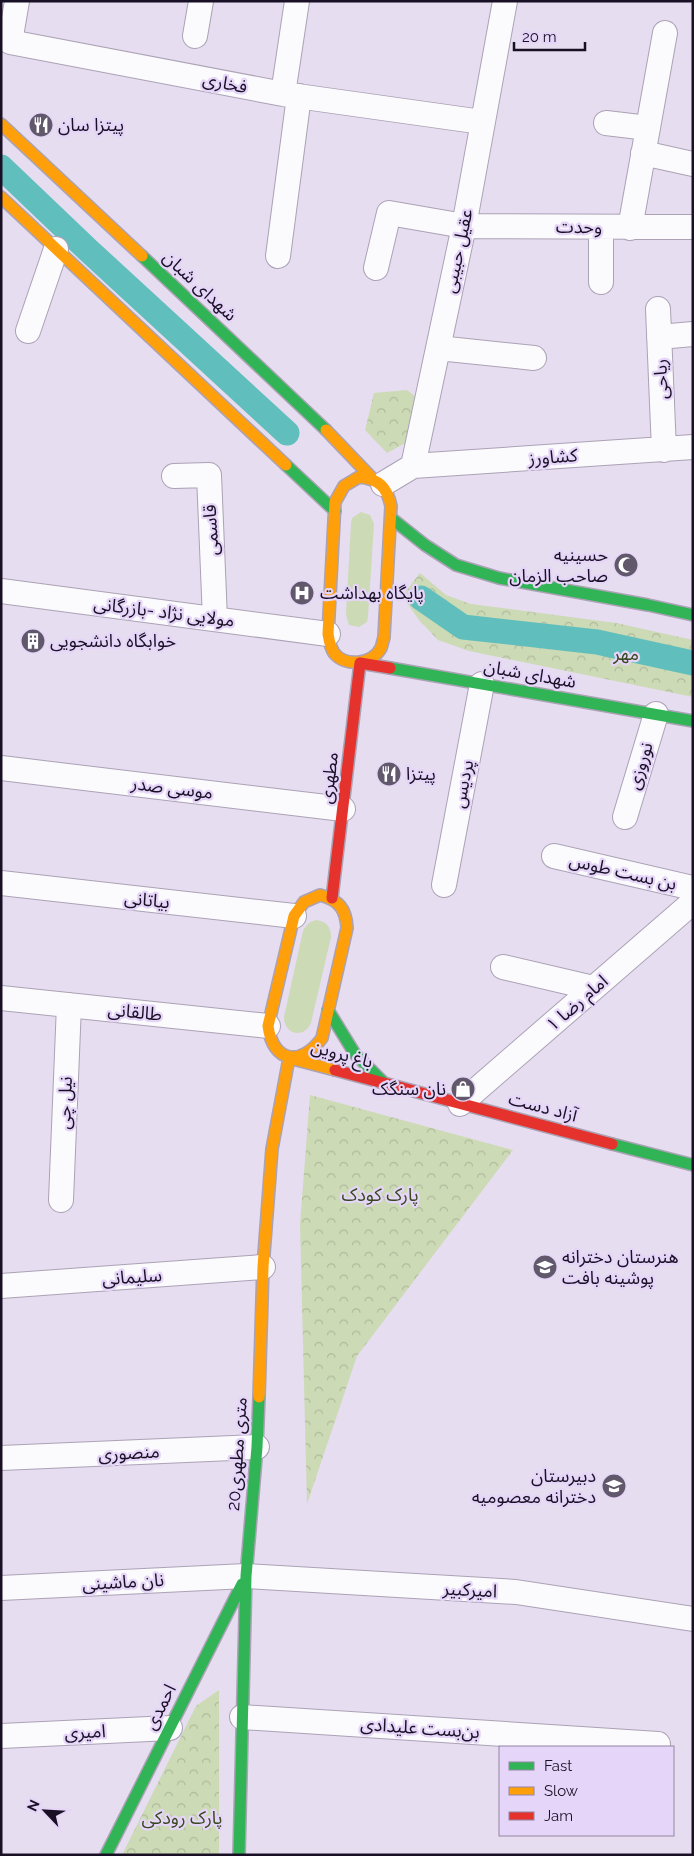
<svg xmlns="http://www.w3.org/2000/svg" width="694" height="1856" font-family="Raleway,'Noto Sans Arabic',sans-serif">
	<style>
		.green { fill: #cddab6 }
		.park { fill: url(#park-crowns) }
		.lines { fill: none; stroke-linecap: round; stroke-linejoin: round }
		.canal { stroke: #60bfbc; stroke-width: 25 }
		.street-casing { stroke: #aba2b5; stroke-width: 26 }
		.fast-casing { stroke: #aba2b5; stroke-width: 14 }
		.slow-casing { stroke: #aba2b5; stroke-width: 14 }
		.jam-casing { stroke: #aba2b5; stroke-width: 14 }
		.street { stroke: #fbfafd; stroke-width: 24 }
		.fast { stroke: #30b455; stroke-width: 11 }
		.slow { stroke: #ff9f0a; stroke-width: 11 }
		.jam { stroke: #e5322d; stroke-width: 11 }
		.labels { text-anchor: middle; stroke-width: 4.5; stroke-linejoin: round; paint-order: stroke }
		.street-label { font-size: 18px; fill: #1a1025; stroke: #e5d5f8 }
		.poi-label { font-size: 18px; fill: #1a1025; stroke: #e5d5f8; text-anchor: start }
		.park-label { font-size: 18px; fill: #37471c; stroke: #e5d5f8 }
	</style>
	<defs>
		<pattern id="park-crowns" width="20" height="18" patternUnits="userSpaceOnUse" patternTransform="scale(1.25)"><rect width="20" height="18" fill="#cddab6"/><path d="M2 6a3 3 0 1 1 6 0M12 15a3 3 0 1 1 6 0" fill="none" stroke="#afba9c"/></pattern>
	</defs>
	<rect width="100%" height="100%" fill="#e6ddf0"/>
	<!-- green -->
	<path class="green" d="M361,512L370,515L374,524L368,616L367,622L359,627L349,625L346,615L351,523L352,518Z
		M317,920C327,922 331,927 331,937L311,1023C304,1039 284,1035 284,1017L303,931C307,924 310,921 317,920Z"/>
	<!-- park -->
	<path class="park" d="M407,390L420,400L411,440L387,453L365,430L374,393Z
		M420,573L446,595L471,604L616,623L693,640V697L469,651L438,640L419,620L402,596Z
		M310,1095L513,1150L357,1356L307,1504L300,1224Z
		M219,1690V1855H122L196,1706Z"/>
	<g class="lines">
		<!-- canal -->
		<path class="canal" d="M1,167L88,250L287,433
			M421,598L463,627L597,642L693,663"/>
		<defs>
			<path id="street" d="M17,1L10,42L283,94L482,122
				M195,36L201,1
				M283,94L297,1
				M606,123L648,128
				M643,153L693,164
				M630,228L665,33
				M278,256L299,96
				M376,268L389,213L464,226L693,227
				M601,282V227
				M658,309L664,450
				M28,331L56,249
				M659,337L693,334
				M438,348L534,358
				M413,466L693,447
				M174,476L209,475L215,619
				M383,484L413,466L464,226L505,1
				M1,591L328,634
				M1,768L343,809
				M625,817L656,714
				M554,856L693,888
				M1,883L294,916
				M444,885L482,684
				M503,967L593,988
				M1,998L268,1026
				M460,1104L693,902
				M61,1200L69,1005
				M1,1286L263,1267
				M1,1458L257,1447
				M1,1588L246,1576L516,1592L693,1619
				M242,1717L658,1744
				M1,1736L170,1728"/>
			<path id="fast" d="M142,256L326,430
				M286,465L335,511
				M391,518L425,545L456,565L499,578L648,605L693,615
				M390,668L693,721
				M328,1010L355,1054L384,1083
				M612,1144L693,1165
				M106,1855L242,1584
				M239,1855L246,1576L257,1447L259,1397"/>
			<path id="slow" d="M1,124L142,256
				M1,197L286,465
				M326,430L371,477
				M359,477C379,479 387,487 391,506L384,637C383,641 382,645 381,648C372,665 345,667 334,653C330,647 329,640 328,634L335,502L344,486Z
				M320,895C339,900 346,909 347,928L322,1038C301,1067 273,1063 268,1026L294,916L304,902Z
				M259,1397L263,1267L272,1149L289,1058L335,1070"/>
			<path id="jam" d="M332,898L360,663L390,668
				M335,1070L612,1144"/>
		</defs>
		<!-- street casing -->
		<use href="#street" class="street-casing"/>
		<!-- fast casing -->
		<use href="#fast" class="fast-casing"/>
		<!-- slow casing -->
		<use href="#slow" class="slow-casing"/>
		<!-- jam casing -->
		<use href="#jam" class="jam-casing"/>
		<!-- street -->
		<use href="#street" class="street"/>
		<!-- fast -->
		<use href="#fast" class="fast"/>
		<!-- slow -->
		<use href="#slow" class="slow"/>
		<!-- jam -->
		<use href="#jam" class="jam"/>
	</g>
	<!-- icons -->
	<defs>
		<symbol id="restaurant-disc" viewBox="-11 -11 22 22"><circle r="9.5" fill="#61586c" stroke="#e5d5f8"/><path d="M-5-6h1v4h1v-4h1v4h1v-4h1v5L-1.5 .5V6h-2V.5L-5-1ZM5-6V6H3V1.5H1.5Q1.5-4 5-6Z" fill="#fff"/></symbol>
		<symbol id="mosque-disc" viewBox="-11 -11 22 22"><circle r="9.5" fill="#61586c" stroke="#e5d5f8"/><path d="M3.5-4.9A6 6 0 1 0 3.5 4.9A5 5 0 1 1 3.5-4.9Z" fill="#fff"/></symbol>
		<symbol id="hospital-disc" viewBox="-11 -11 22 22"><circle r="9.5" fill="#61586c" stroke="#e5d5f8"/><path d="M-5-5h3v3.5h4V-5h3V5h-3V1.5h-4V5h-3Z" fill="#fff"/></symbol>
		<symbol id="building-disc" viewBox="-11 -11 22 22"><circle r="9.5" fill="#61586c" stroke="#e5d5f8"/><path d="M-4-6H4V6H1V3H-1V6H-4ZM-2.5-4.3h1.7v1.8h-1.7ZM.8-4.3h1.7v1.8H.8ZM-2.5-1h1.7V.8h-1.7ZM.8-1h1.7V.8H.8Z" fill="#fff"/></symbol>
		<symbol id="shop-disc" viewBox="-11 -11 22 22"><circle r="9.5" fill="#61586c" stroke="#e5d5f8"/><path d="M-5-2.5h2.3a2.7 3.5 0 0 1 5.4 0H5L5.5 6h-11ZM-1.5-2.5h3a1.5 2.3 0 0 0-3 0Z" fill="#fff"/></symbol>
		<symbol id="school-disc" viewBox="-11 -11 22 22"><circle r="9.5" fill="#61586c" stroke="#e5d5f8"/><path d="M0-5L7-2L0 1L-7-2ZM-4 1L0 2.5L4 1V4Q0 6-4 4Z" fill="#fff"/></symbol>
	</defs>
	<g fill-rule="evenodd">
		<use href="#restaurant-disc" x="27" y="111" width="28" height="28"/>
		<use href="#mosque-disc" x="612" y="551" width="28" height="28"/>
		<use href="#hospital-disc" x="288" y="579" width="28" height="28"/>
		<use href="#building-disc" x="19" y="627" width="28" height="28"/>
		<use href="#restaurant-disc" x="375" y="760" width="28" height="28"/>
		<use href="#shop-disc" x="449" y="1075" width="28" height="28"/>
		<use href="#school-disc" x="531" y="1253" width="28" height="28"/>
		<use href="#school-disc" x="600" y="1472" width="28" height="28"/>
	</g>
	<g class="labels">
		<!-- street labels -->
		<g class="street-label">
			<text transform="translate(225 83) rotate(11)" y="6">فخاری</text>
			<text transform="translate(579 227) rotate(1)" y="6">وحدت</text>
			<text transform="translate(458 251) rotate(-78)" y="6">عقیل حبیبی</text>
			<text transform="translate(200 286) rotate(43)" y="6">شهدای شبان</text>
			<text transform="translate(661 379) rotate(-92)" y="6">ریاحی</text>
			<text transform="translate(553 457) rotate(-4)" y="6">کشاورز</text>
			<text transform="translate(211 530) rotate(-93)" y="6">قاسمی</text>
			<text transform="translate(164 612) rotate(7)" y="6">مولایی نژاد -بازرگانی</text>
			<text transform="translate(530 674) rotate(10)" y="6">شهدای شبان</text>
			<text transform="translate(640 766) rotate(-73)" y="6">نوروزی</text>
			<text transform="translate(329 778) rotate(-83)" y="6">مطهری</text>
			<text transform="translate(463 784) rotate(-79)" y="6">پردیس</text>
			<text transform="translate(172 788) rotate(7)" y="6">موسی صدر</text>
			<text transform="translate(623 872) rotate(13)" y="6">بن بست طوس</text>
			<text transform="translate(147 900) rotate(6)" y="6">بیاتانی</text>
			<text transform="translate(577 1003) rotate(-41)" y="6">امام رضا ۱</text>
			<text transform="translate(135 1012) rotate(6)" y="6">طالقانی</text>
			<text transform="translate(342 1054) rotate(15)" y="6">باغ پروین</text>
			<text transform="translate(65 1103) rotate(-88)" y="6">نیل چی</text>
			<text transform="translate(543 1107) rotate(15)" y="6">آزاد دست</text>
			<text transform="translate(132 1277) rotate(-4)" y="6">سلیمانی</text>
			<text transform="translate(129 1453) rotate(-3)" y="6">منصوری</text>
			<text transform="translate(237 1454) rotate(-86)" y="6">20متری مطهری</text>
			<text transform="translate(123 1582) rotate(-3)" y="6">نان ماشینی</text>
			<text transform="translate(470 1590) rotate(3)" y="6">امیرکبیر</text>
			<text transform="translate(160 1707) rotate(-63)" y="6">احمدی</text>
			<text transform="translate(420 1728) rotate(4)" y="6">بن‌بست علیدادی</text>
			<text transform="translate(85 1732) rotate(-3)" y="6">امیری</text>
		</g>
		<!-- poi labels -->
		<g class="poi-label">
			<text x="58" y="131">پیتزا سان</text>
			<text x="608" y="561" text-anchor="end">حسینیه<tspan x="608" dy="21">صاحب الزمان</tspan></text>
			<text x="320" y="599">پایگاه بهداشت</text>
			<text x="50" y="647">خوابگاه دانشجویی</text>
			<text x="406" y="780">پیتزا</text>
			<text x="446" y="1095" text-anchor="end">نان سنگک</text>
			<text x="562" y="1263">هنرستان دخترانه<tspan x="562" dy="21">پوشینه بافت</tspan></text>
			<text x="596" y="1482" text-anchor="end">دبیرستان<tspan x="596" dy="21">دخترانه معصومیه</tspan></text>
		</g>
		<!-- park labels -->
		<g class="park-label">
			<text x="626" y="660">مهر</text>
			<text x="380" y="1201">پارک کودک</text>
			<text x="182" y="1824">پارک رودکی</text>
		</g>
	</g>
	<!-- border -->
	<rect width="694" height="1856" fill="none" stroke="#1a1025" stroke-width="5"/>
	<!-- legend -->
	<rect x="499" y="1746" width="175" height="90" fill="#e5d5f8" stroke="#9486a4"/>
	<rect x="509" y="1762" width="25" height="8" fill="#30b455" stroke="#9486a4"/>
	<text x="544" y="1771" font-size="15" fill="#1a1025">Fast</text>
	<rect x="509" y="1787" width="25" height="8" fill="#ff9f0a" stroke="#9486a4"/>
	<text x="544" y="1796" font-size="15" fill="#1a1025">Slow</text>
	<rect x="509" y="1812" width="25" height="8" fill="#e5322d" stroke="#9486a4"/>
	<text x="544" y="1821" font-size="15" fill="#1a1025">Jam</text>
	<!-- north arrow -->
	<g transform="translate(45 1811) rotate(295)" stroke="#e5d5f8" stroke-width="4" paint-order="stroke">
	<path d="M0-4L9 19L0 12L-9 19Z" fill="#1a1025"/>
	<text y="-8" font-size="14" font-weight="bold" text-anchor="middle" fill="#1a1025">N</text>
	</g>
	<!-- scale -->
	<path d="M514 42v8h71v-8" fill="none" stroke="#1a1025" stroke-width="2.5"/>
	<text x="522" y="42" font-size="15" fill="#1a1025" stroke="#e5d5f8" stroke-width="4" paint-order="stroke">20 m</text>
</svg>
